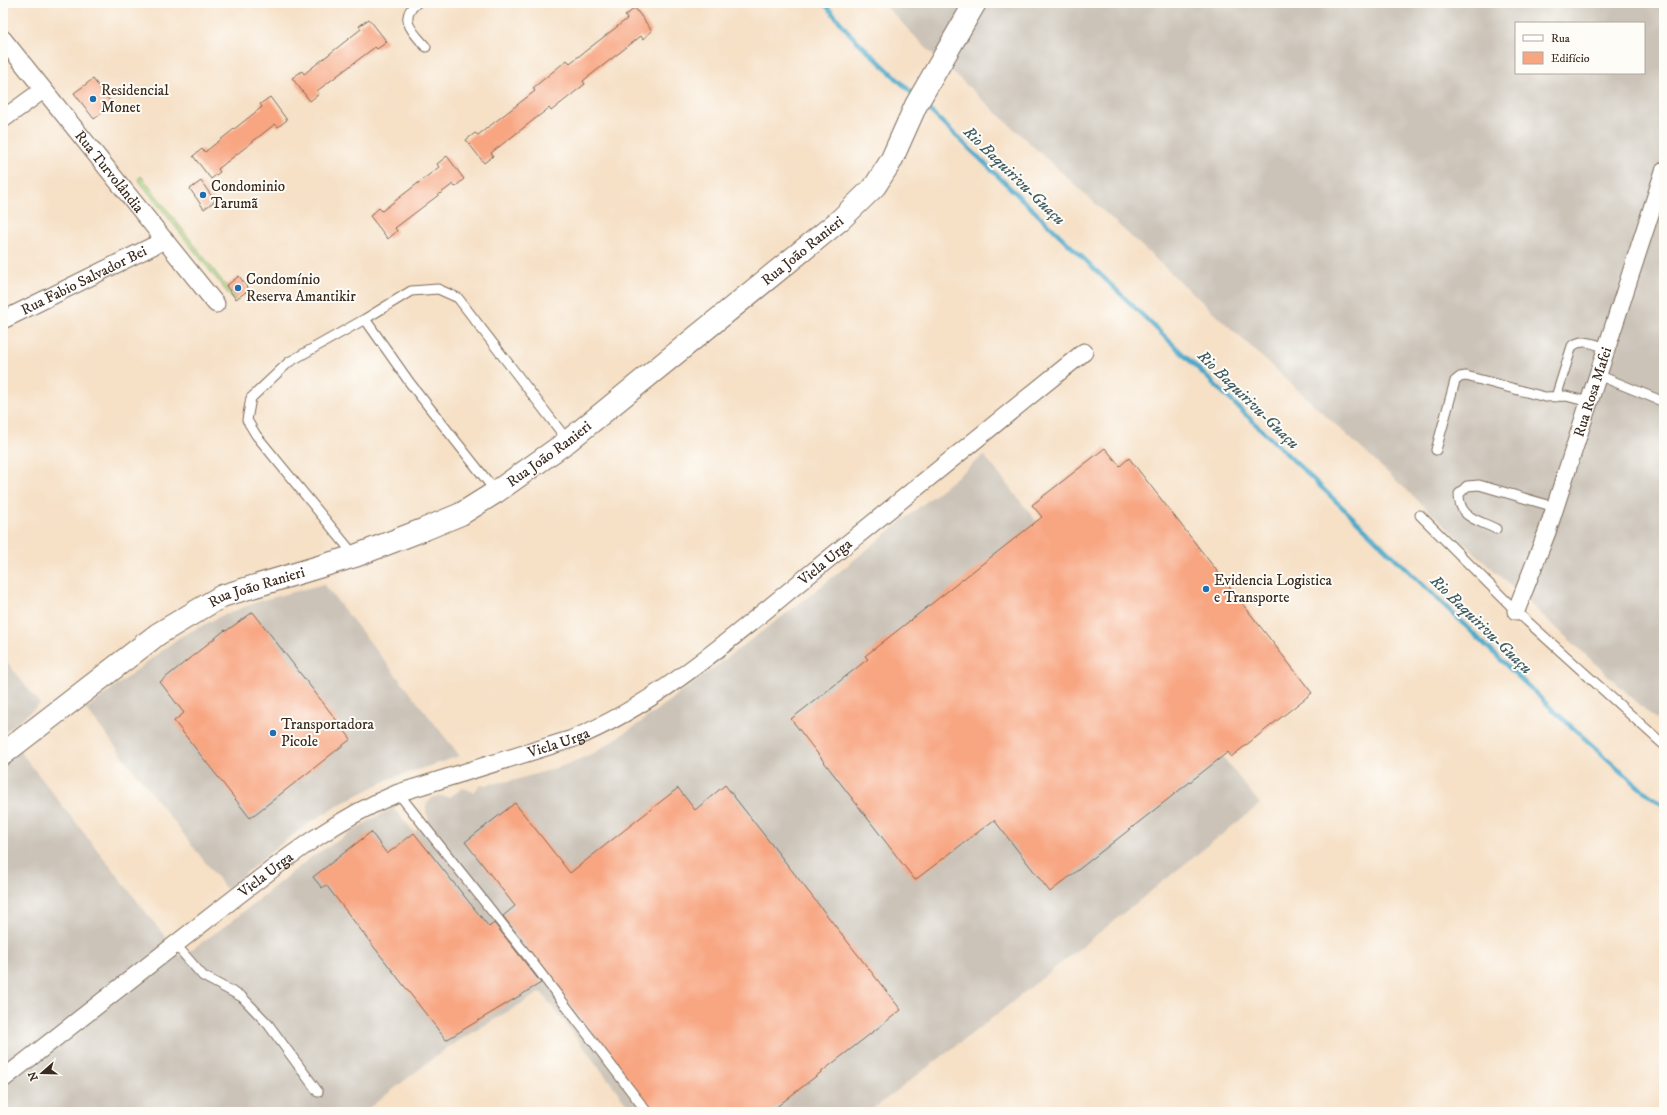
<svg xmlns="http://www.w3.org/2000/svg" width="1667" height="1115" font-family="'IM FELL DW Pica',serif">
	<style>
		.industrial { fill: #cbc3b8; fill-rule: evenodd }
		.green { fill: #acd884; stroke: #748151 }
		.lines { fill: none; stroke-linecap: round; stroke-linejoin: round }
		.stream { stroke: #4ba8c9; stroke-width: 4.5 }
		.building { fill: #f8a682 }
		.lane-casing { stroke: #7c6a59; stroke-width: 11 }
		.street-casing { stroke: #7c6a59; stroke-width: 19 }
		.secondary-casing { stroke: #7c6a59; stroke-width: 24 }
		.lane { stroke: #fff; stroke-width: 9 }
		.street { stroke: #fff; stroke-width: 17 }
		.secondary { stroke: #fff; stroke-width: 22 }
		.poi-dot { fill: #1f6fb2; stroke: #fdfcf7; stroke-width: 1.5 }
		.labels { text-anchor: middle; stroke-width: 4; stroke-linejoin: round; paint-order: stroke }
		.poi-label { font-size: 15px; fill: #3b2a1e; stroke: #fdfcf7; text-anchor: start }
		.street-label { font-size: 15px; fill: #3b2a1e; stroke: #fdfcf7 }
		.water-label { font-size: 16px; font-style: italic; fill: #415c62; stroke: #fdfcf7 }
	</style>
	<rect width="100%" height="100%" fill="#fdfcf7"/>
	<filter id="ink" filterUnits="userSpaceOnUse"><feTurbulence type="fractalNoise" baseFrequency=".025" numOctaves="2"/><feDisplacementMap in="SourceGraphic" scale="8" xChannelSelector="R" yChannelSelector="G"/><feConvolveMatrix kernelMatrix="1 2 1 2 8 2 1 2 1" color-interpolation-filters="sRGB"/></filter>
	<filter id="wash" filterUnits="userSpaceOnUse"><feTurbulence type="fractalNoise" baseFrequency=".012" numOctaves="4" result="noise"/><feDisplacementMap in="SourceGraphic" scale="16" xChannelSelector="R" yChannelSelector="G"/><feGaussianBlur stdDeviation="0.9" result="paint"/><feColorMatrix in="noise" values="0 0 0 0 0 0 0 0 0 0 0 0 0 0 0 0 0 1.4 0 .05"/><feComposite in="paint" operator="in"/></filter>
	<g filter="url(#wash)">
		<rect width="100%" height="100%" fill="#f6e0c6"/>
		<!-- industrial -->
		<path class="industrial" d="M883,3H1664V727L923,45ZM1516,23H1644V73H1516Z
			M984,455L1260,804L991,1019L869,1112H633L541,992L448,1047L364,1112H3V657L40,704L5,732L181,957L232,921L310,858L374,818L393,808L414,832L429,820L426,811V805L432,798L438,796L450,797L463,788L474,792L479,786L515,780L563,766L596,752L641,722L808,597Z
			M324,584L460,756L389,779L346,801L312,821L285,841L226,889L86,709L180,637L221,616L263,600Z"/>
		<!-- green -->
		<path class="green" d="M141,176L226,286L236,299L234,301L138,179Z"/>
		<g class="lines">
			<!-- stream -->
			<path class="stream" d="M824,3L851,35L915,96
				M923,104L1552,709L1640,788L1664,806"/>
		</g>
		<g id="blocks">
			<!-- building -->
			<path class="building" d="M635,8L652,31L643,39L641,36L583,81L585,84L551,111L549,108L491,153L493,156L484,163L466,140L475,133L478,135L535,91L533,88L567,60L570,63L627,19L625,16Z
				M369,19L387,42L377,49L375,47L317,91L319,94L310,101L292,78L302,71L304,74L361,29L359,26Z
				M93,79L113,105L94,119L74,93Z
				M270,97L287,120L278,127L275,124L218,169L220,172L211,179L193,156L202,149L205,152L262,107L260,104Z
				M447,156L464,179L455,187L453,184L395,228L397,231L388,239L370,216L379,208L382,211L439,167L437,164Z
				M201,181L215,201L204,209L190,189Z
				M239,276L249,290L236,299L226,286Z
				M1105,448L1120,466L1129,458L1312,693L1231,757L1228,752L1050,892L994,820L915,880L791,719L868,659L865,656L1042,517L1032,505Z
				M253,612L351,739L250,818L174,721L184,713L160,682L225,630L226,631Z
				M725,785L901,1010L770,1112H653L503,916L515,906L465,842L515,803L570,873L678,788L695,810Z
				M371,832L387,854L414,833L489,927L494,923L541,983L446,1040L326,885L322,888L313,877Z"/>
		</g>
	</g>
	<g filter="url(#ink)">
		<use href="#blocks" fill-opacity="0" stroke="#7c6a59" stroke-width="1"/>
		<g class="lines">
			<defs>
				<path id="lane" d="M417,3C397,19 414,33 426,47
					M365,319L411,291L438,289L458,298L568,441
					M1598,375L1664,402
					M1556,397L1572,346C1583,338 1594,344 1607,348
					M1436,450L1455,381L1460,377L1466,376L1545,397L1566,396L1589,402
					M1420,515L1516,611L1664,745
					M1496,529C1476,519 1459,518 1459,494L1467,486L1479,485L1555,507
					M355,556L256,435L247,420L251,398L289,362L365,319L410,383L496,492
					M398,793L526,954L647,1112
					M175,944L203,976L242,997L268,1024L318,1092"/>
				<g id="street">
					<path id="s1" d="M3,39L216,304"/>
					<path d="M3,119L43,90"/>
					<path id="s2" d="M3,320L165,240"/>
					<path id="s3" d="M1516,611L1547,532L1664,171"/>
					<path id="s4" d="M3,1079C74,1023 146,967 218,911C275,867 330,821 398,793L572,739C657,705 735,635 805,578C898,502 991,427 1084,352"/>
				</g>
				<g id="secondary">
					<path id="s5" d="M3,754L158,634L222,596L355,556L425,529L461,514L496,492L568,441L840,220L875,186L891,161L916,105L975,3"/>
				</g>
			</defs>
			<!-- lane casing -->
			<use href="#lane" class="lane-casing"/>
			<!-- street casing -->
			<use href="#street" class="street-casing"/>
			<!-- secondary casing -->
			<use href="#secondary" class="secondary-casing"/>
			<!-- lane -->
			<use href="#lane" class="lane"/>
			<!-- street -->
			<use href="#street" class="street"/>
			<!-- secondary -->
			<use href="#secondary" class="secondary"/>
		</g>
	</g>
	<!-- markers -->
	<g class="poi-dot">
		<circle cx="93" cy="99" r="4"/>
		<circle cx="203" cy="195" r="4"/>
		<circle cx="238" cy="288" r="4"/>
		<circle cx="1206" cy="589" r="4"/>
		<circle cx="273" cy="733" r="4"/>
	</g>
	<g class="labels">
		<!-- poi labels -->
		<g class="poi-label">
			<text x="101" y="95">Residencial<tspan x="101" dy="17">Monet</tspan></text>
			<text x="211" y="191">Condominio<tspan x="211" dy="17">Tarumã</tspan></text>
			<text x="246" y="284">Condomínio<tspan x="246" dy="17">Reserva Amantikir</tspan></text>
			<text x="1214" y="585">Evidencia Logistica<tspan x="1214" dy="17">e Transporte</tspan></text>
			<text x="281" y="729">Transportadora<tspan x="281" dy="17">Picole</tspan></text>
		</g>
		<!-- street labels -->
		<g class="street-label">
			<text dy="5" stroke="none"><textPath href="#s1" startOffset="170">Rua Turvolândia</textPath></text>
			<text dy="5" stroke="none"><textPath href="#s5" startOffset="955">Rua João Ranieri</textPath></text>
			<text dy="5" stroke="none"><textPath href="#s2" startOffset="90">Rua Fabio Salvador Bei</textPath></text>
			<text dy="5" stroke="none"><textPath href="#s3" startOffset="232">Rua Rosa Mafei</textPath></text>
			<text dy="5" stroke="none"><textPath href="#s5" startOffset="630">Rua João Ranieri</textPath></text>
			<text dy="5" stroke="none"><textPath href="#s4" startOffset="981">Viela Urga</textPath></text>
			<text dy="5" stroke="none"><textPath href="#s5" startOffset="306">Rua João Ranieri</textPath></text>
			<text dy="5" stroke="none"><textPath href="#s4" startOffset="657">Viela Urga</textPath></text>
			<text dy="5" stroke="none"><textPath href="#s4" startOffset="333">Viela Urga</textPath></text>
		</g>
		<!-- water labels -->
		<g class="water-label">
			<text transform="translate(1015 175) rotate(44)" y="6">Rio Baquirivu-Guaçu</text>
			<text transform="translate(1249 399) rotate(44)" y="6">Rio Baquirivu-Guaçu</text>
			<text transform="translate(1482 624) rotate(44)" y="6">Rio Baquirivu-Guaçu</text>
		</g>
	</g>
	<!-- margin -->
	<rect width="1667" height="1115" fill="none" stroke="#fdfcf7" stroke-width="16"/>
	<!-- legend -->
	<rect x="1515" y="22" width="130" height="52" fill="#fdfcf7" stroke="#afa8a0"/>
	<rect x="1523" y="35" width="20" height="6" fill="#ffffff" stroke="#afa8a0"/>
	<text x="1551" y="42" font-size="12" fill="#3b2a1e">Rua</text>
	<rect x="1523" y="52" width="20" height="12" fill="#f8a682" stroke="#afa8a0"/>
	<text x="1551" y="62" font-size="12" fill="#3b2a1e">Edifício</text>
	<!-- north arrow -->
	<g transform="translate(42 1073) rotate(250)" stroke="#fdfcf7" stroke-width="3" paint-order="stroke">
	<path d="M0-3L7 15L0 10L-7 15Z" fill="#3b2a1e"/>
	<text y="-6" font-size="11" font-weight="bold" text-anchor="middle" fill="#3b2a1e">N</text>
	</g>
</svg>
